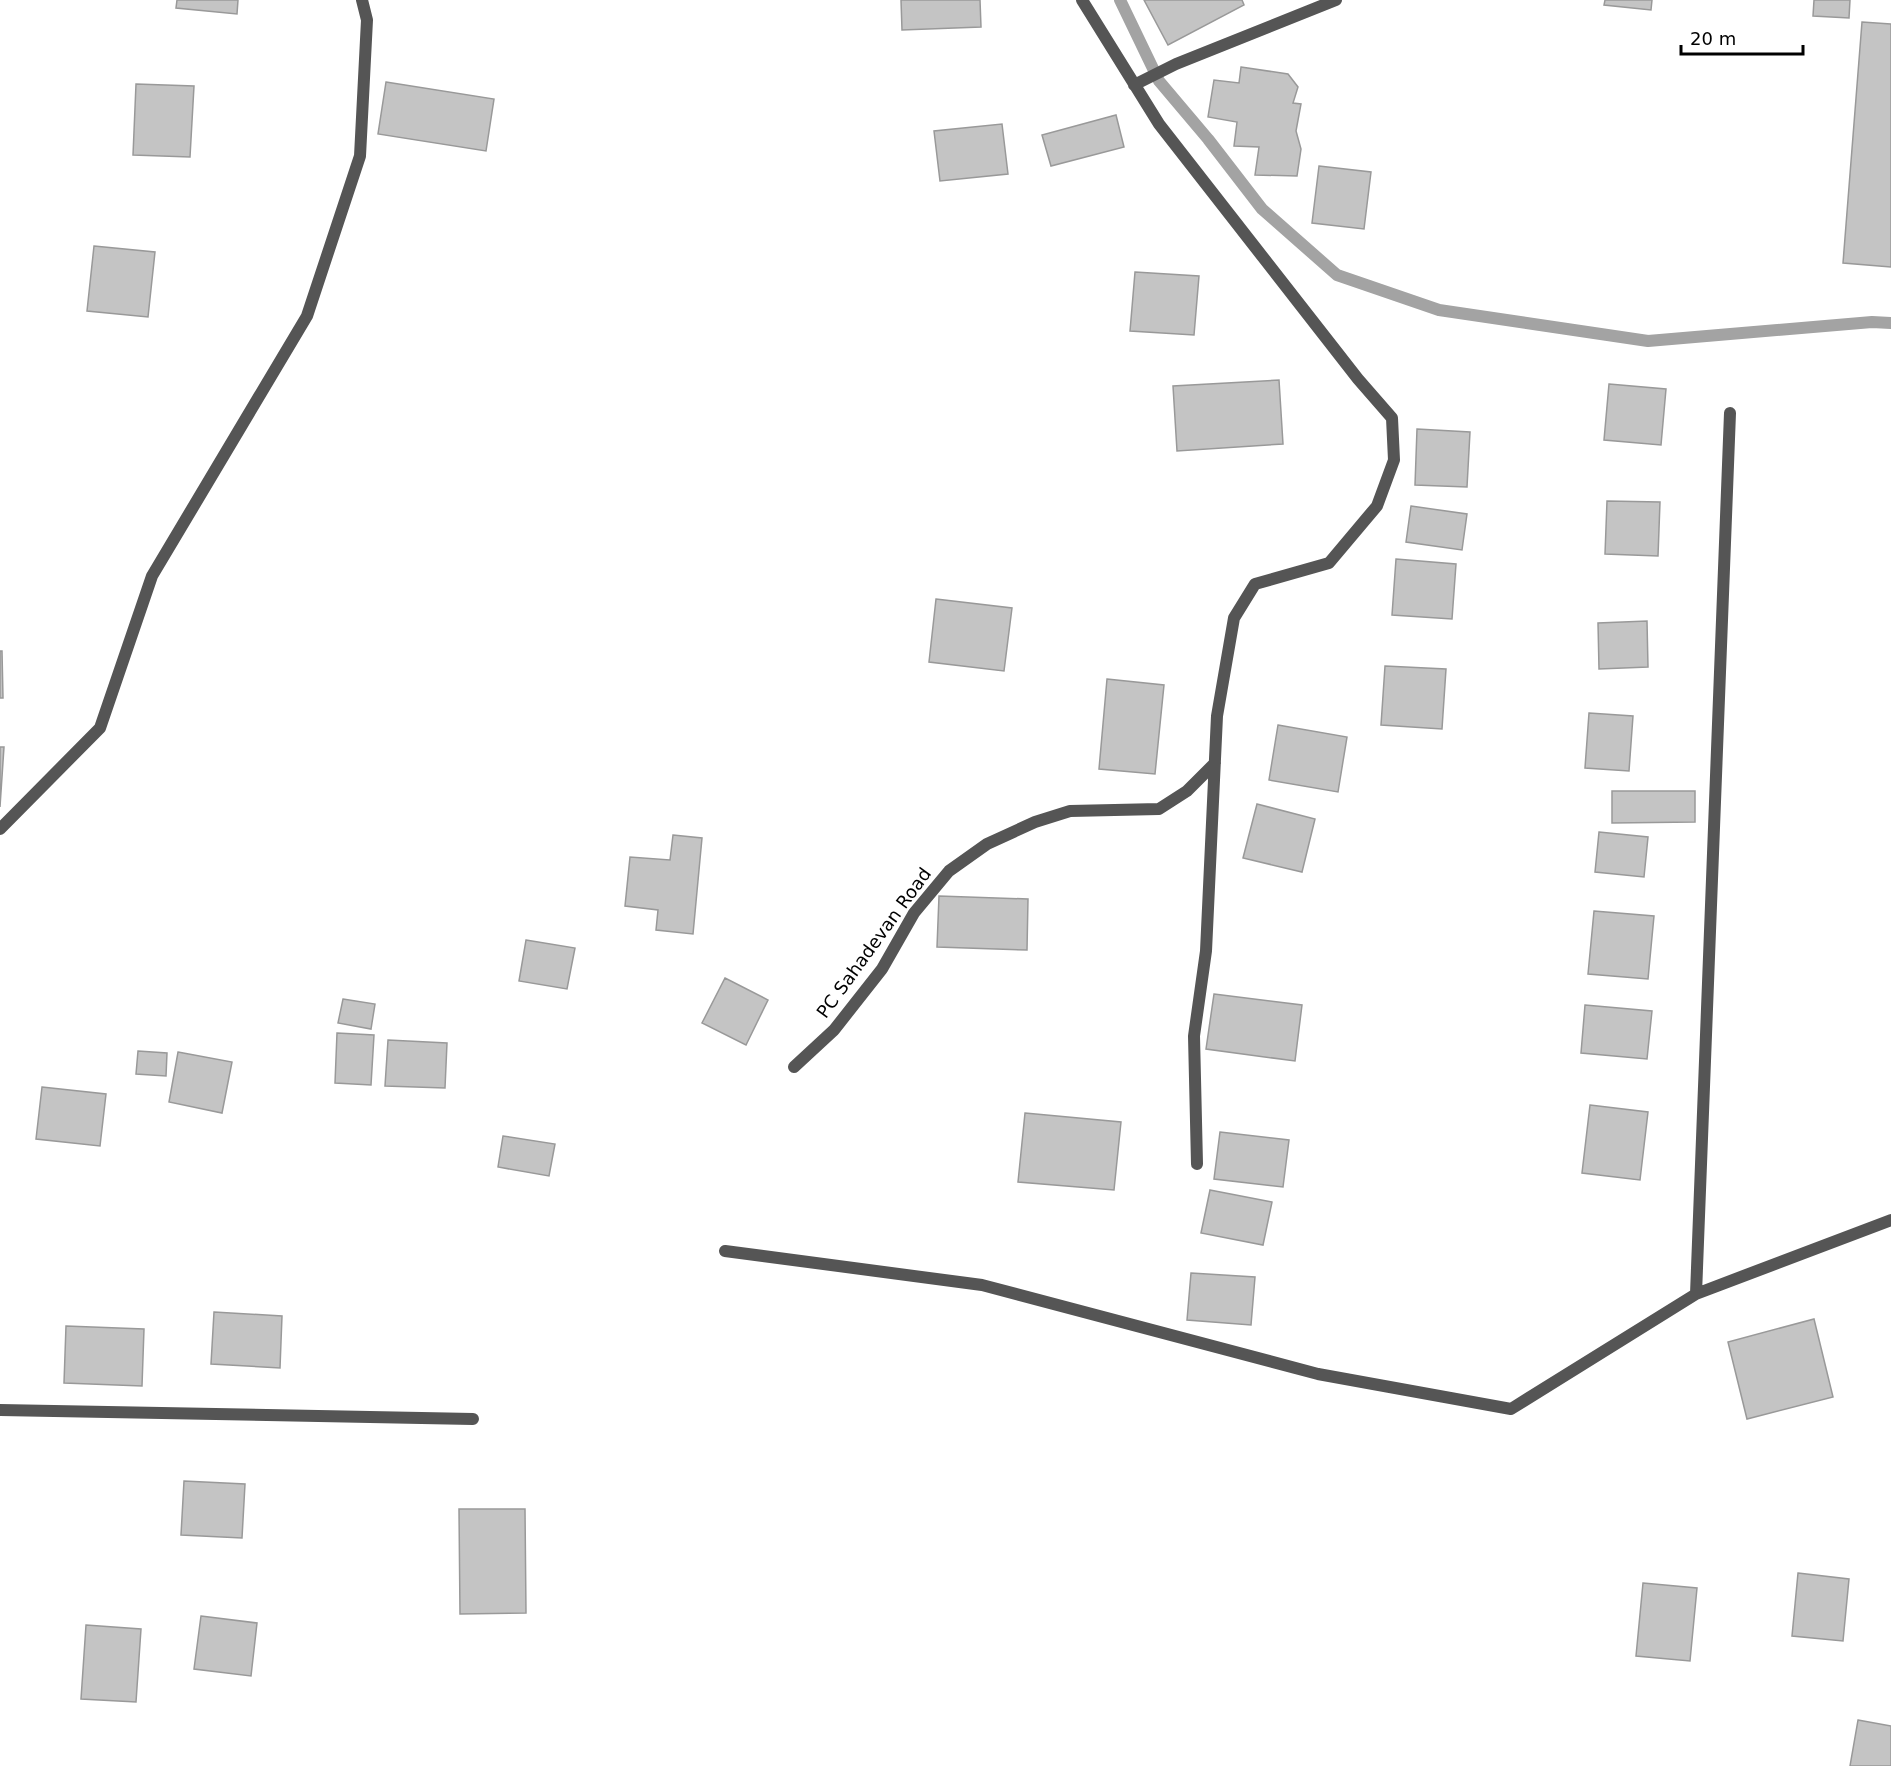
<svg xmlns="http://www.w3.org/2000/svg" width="1891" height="1766" font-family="'DejaVu Sans',sans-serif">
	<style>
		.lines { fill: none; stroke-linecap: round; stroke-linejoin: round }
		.stream { stroke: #a3a3a3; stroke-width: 12 }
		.building { fill: #c4c4c4; stroke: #999; stroke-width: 1.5 }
		.minor { stroke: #555; stroke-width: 12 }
		.labels { text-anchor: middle; stroke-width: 4.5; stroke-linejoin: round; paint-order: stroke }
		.street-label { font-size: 18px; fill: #000; stroke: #fff }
	</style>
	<rect width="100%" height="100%" fill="#fff"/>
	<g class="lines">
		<!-- stream -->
		<path class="stream" d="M1120,0L1159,81L1208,139L1262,209L1337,275L1439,310L1648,341L1872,322L1891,323"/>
	</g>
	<!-- building -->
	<path class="building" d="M177,0H238L237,14L176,8Z
		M901,0H980L981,27L902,30Z
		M1144,0H1242L1244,5L1168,45Z
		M1605,0H1652L1651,10L1604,5Z
		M1814,0H1850L1849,18L1813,16Z
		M1862,22L1891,24V267L1843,263Z
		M1241,67L1288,74L1298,87L1293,103L1301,104L1296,131L1301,149L1297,176L1255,175L1259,147L1234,146L1237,122L1208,117L1214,80L1239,83Z
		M386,82L494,99L486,151L378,134Z
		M136,84L194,86L190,157L133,155Z
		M1116,115L1124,147L1051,166L1042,135Z
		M1002,124L1008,174L940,181L934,131Z
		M1319,166L1371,172L1364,229L1312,223Z
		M94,246L155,252L148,317L87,311Z
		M1135,272L1199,276L1194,335L1130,331Z
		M1279,380L1283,444L1177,451L1173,386Z
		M1609,384L1666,389L1661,445L1604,440Z
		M1417,429L1470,432L1467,487L1415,485Z
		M1607,501L1660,502L1658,556L1605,554Z
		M1411,506L1467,514L1462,550L1406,542Z
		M1396,559L1456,564L1452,619L1392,615Z
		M936,599L1012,608L1004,671L929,662Z
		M1647,621L1648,667L1599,669L1598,623Z
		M0,651H2L3,698H0Z
		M1385,666L1446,669L1442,729L1381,725Z
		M1107,679L1164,685L1155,774L1099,769Z
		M1589,713L1633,716L1629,771L1585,768Z
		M1278,725L1347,737L1338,792L1269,780Z
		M0,747H4L0,807Z
		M1612,791H1695V822L1612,823Z
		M1257,804L1315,819L1302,872L1243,858Z
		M1599,832L1648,837L1644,877L1595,872Z
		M673,835L702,838L693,934L656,930L658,910L625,906L630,857L670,860Z
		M939,896L1028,899L1027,950L937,947Z
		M1594,911L1654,916L1648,979L1588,974Z
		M526,940L575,948L567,989L519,981Z
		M725,978L768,1000L746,1045L702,1023Z
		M1214,994L1302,1005L1295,1061L1206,1049Z
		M343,999L375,1004L371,1029L338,1023Z
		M1585,1005L1652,1011L1647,1059L1581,1053Z
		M337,1033L374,1035L371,1085L335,1083Z
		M388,1040L447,1043L445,1088L385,1086Z
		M138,1051L167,1053L166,1076L136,1074Z
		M178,1052L232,1062L222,1113L169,1102Z
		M42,1087L106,1094L100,1146L36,1139Z
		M1590,1105L1648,1112L1640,1180L1582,1173Z
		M1025,1113L1121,1122L1114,1190L1018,1182Z
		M1220,1132L1289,1140L1283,1187L1214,1179Z
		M503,1136L555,1144L549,1176L498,1167Z
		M1210,1190L1272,1202L1263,1245L1201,1233Z
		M1191,1273L1255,1277L1251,1325L1187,1320Z
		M214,1312L282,1316L280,1368L211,1364Z
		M1814,1319L1833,1397L1747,1419L1728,1342Z
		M66,1326L144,1329L142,1386L64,1383Z
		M184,1481L245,1484L242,1538L181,1535Z
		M459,1509H525L526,1613L460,1614Z
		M1798,1573L1849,1579L1843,1641L1792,1636Z
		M1643,1583L1697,1588L1690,1661L1636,1656Z
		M201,1616L257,1623L251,1676L194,1669Z
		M86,1625L141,1629L136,1702L81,1699Z
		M1858,1720L1891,1726V1766H1850Z"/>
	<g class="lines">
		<!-- minor -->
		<path class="minor" d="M1082,0L1159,124L1358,379L1392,418L1394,460L1377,506L1329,563L1255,584L1234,618L1217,716L1206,951L1194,1036L1197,1164
			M1134,85L1176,64L1336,0
			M1730,413L1696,1294L1891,1220
			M0,829L100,728L152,576L307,316L360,156L367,20L362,0
			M794,1067L834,1030L882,969L914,913L949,871L987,844L1035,822L1070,811L1159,809L1187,791L1215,763
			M725,1251L982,1285L1318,1374L1511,1409L1696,1294
			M0,1410L473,1419"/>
	</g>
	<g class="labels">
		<!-- street labels -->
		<g class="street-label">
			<text transform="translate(874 943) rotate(-54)" y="6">PC Sahadevan Road</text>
		</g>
	</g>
	<!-- scale -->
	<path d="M1681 45v9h122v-9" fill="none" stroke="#000000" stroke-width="3"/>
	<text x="1690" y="45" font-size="18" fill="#000000" stroke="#ffffff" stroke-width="4.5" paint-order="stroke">20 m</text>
</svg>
